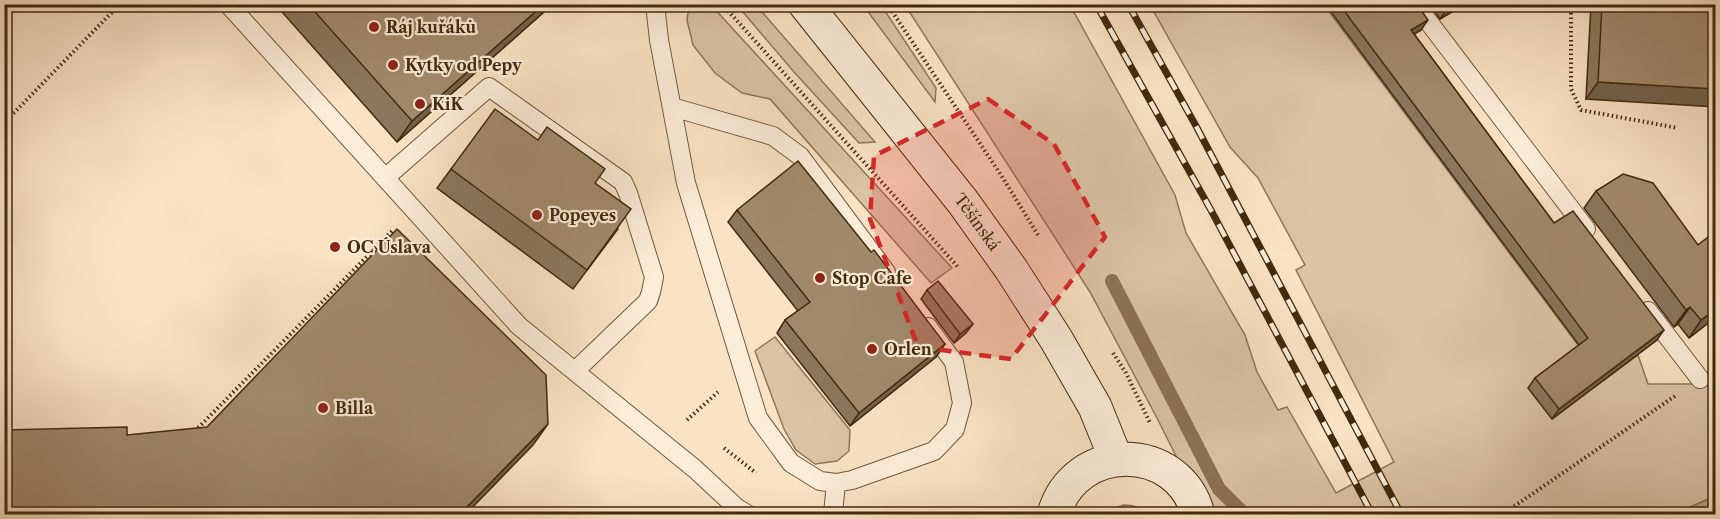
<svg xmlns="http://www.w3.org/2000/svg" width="1720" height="519" font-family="'Libre Caslon Text',serif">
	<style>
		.green { fill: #dac4a5; stroke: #8e7758; stroke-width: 1.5 }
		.water { fill: #bba485; stroke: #8b7355; stroke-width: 1.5 }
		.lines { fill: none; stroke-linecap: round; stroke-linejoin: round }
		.stream { stroke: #8b7355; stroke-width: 14 }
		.lane-casing { stroke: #70583a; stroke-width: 20 }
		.secondary-casing { stroke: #422a0c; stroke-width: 35 }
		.path { stroke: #422a0c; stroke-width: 4; stroke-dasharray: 1.5 3; stroke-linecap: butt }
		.lane { stroke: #fbedd9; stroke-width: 18 }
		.secondary { stroke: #fbedd9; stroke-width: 33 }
		.rail-casing { stroke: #422a0c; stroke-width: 7 }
		.rail { stroke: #fbedd9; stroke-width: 4.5; stroke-dasharray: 14; stroke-linecap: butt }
		.wall { fill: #8a775d; stroke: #422a0c; stroke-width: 1.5 }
		.shaded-wall { fill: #71614c; stroke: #422a0c; stroke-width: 1.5 }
		.building { fill: #a18a6c; stroke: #422a0c; stroke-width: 1.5 }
		.marked { fill: #d62828; fill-opacity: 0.2; stroke: #d62828; stroke-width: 4.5; stroke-dasharray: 12 8; stroke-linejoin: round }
		.poi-dot { fill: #8f2418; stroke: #fbedd9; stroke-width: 2 }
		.labels { text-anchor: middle; stroke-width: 4.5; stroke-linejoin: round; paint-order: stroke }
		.poi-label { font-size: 16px; font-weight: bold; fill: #422a0c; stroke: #fbedd9; text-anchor: start }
		.street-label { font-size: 16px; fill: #422a0c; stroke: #fbedd9 }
	</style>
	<rect width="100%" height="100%" fill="#f9e3c4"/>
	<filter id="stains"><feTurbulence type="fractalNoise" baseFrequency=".00333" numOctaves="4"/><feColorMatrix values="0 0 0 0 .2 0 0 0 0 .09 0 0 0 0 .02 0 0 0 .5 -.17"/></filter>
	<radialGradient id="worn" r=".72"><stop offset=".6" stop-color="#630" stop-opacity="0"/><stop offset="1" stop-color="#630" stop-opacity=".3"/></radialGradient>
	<!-- green -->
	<path class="green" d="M689,5H711L952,268L931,283L770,99L742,93L715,73L693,45L687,20Z
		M737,5H756L875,142L859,143L794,72Z
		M863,5H881L936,88L935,102Z
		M905,5H1066L1075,14L1175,195L1186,233L1245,335L1257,372L1278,410L1287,407L1336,493L1394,462L1296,270L1305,265L1258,178L1230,147L1150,5H1324L1604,380L1638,355L1648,384H1715V496L1675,514H1254L1246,507L1230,514H1205L1157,418L1090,292Z
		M775,337L850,430L849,451L837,461L815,464L796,450L784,429L755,351Z
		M1123,505C1134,505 1141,508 1150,514H1107L1114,509Z"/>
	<!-- water -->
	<path class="water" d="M1715,496V514H1675Z"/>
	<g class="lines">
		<!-- stream -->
		<path class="stream" d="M1112,281L1219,489L1244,514"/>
		<defs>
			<path id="lane" d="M228,4L519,326L695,469L737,508L747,514
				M655,4L659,40L686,183L758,418L791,463L820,481L836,483L852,480L934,451L955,429L962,403L954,362L928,327
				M1415,4L1586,229
				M672,107L773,136L800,156L886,272
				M385,178L489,87L623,182L628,193L654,277L651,292L648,301L575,371
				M1648,311L1700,379
				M833,514L836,483"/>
			<g id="secondary">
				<path id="s1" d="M805,4L963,202L1011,269L1056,339L1095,407L1116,459"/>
				<path d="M1054,514C1075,441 1178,441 1198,514"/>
			</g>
		</defs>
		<!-- lane casing -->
		<use href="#lane" class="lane-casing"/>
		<!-- secondary casing -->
		<use href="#secondary" class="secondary-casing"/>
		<!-- path -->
		<path class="path" d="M722,4L958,267
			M887,4L1001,175L1038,235
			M1571,4V89L1581,110L1678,128
			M4,123L120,4
			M1113,353L1126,373L1150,423
			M687,420L718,392
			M195,431L392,231
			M724,448L756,473
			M1503,514L1675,396"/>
		<!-- lane -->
		<use href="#lane" class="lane"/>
		<!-- secondary -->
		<use href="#secondary" class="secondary"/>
		<defs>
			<path id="rail" d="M1096,4L1212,212L1372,514
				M1128,4L1196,126L1401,514"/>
		</defs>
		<!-- rail casing -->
		<use href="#rail" class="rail-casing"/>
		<!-- rail -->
		<use href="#rail" class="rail"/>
	</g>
	<!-- wall -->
	<path class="wall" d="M275,4H553L397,142Z
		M1325,4H1417L1421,30L1414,34L1554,223L1657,340L1552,419L1528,388L1535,378L1579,345Z
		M1429,4H1465L1440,19Z
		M1591,4H1716L1586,99Z
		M451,169L595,183L618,229L573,289L437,188Z
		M1596,191L1698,245L1716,231V317L1689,338L1678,324L1674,327L1584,208Z
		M737,210L945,344L936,357L850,426L777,333L785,320L798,311L728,222Z
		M927,290L966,333L954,343L921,299Z"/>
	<!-- shaded-wall -->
	<path class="shaded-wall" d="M544,4H553L397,142L412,121Z
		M1455,4H1465L1440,19L1447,9Z
		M1428,20L1421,30L1404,40L1411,30Z
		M1598,82L1716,89V107L1586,99Z
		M1690,307L1678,324L1674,327L1686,310Z
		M1716,309V317L1689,338L1701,320Z
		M973,324L966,333L954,343L960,334Z
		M1664,330L1657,340L1552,419L1559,409Z
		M945,344L936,357L850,426L859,413Z
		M548,424L533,445L466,514H460Z"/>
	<!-- building -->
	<path class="building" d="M308,4H544L412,121Z
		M1339,4H1417L1428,20L1411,30L1554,223L1573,211L1664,330L1559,409L1535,378L1588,338Z
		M1444,4H1455L1447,9Z
		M1602,4H1716V89L1598,82Z
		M495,109L538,140L547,127L605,169L595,183L631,209L587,270L451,169Z
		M798,161L871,252L874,250L945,344L859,413L785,320L810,302L737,210Z
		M1623,174L1653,183L1698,245L1716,231V309L1701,320L1690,307L1686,310L1596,191Z
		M397,229L546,375L548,424L460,514H4V430L127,427V435L207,427Z
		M938,281L973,324L960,334L927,290Z"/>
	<!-- marked area -->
	<path class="marked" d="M988,99L1054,144L1105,237L1011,359L918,347L870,219L874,156Z"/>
	<!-- markers -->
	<g class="poi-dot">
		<circle cx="374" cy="27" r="6"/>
		<circle cx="393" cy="65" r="6"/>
		<circle cx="420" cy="104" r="6"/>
		<circle cx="537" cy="215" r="6"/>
		<circle cx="335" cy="247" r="6"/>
		<circle cx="820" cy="278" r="6"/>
		<circle cx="872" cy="349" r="6"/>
		<circle cx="323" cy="408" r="6"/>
	</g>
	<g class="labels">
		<!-- poi labels -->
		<g class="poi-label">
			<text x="386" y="33">Ráj kuřáků</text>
			<text x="405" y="71">Kytky od Pepy</text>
			<text x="432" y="110">KiK</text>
			<text x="549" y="221">Popeyes</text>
			<text x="347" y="253">OC Úslava</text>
			<text x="832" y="284">Stop Cafe</text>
			<text x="884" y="355">Orlen</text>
			<text x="335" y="414">Billa</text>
		</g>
		<!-- street labels -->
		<g class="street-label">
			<text dy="6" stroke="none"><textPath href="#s1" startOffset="278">Těšínská</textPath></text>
		</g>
	</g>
	<!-- margin -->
	<rect width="1720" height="519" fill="none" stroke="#f9e3c4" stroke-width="24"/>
	<rect x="6" y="6" width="1708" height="507" fill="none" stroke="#422a0c" stroke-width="3"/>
	<rect x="12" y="12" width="1696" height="495" fill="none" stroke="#422a0c" stroke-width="1.5"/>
	<rect width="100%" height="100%" filter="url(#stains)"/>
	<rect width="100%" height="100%" fill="url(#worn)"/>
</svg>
